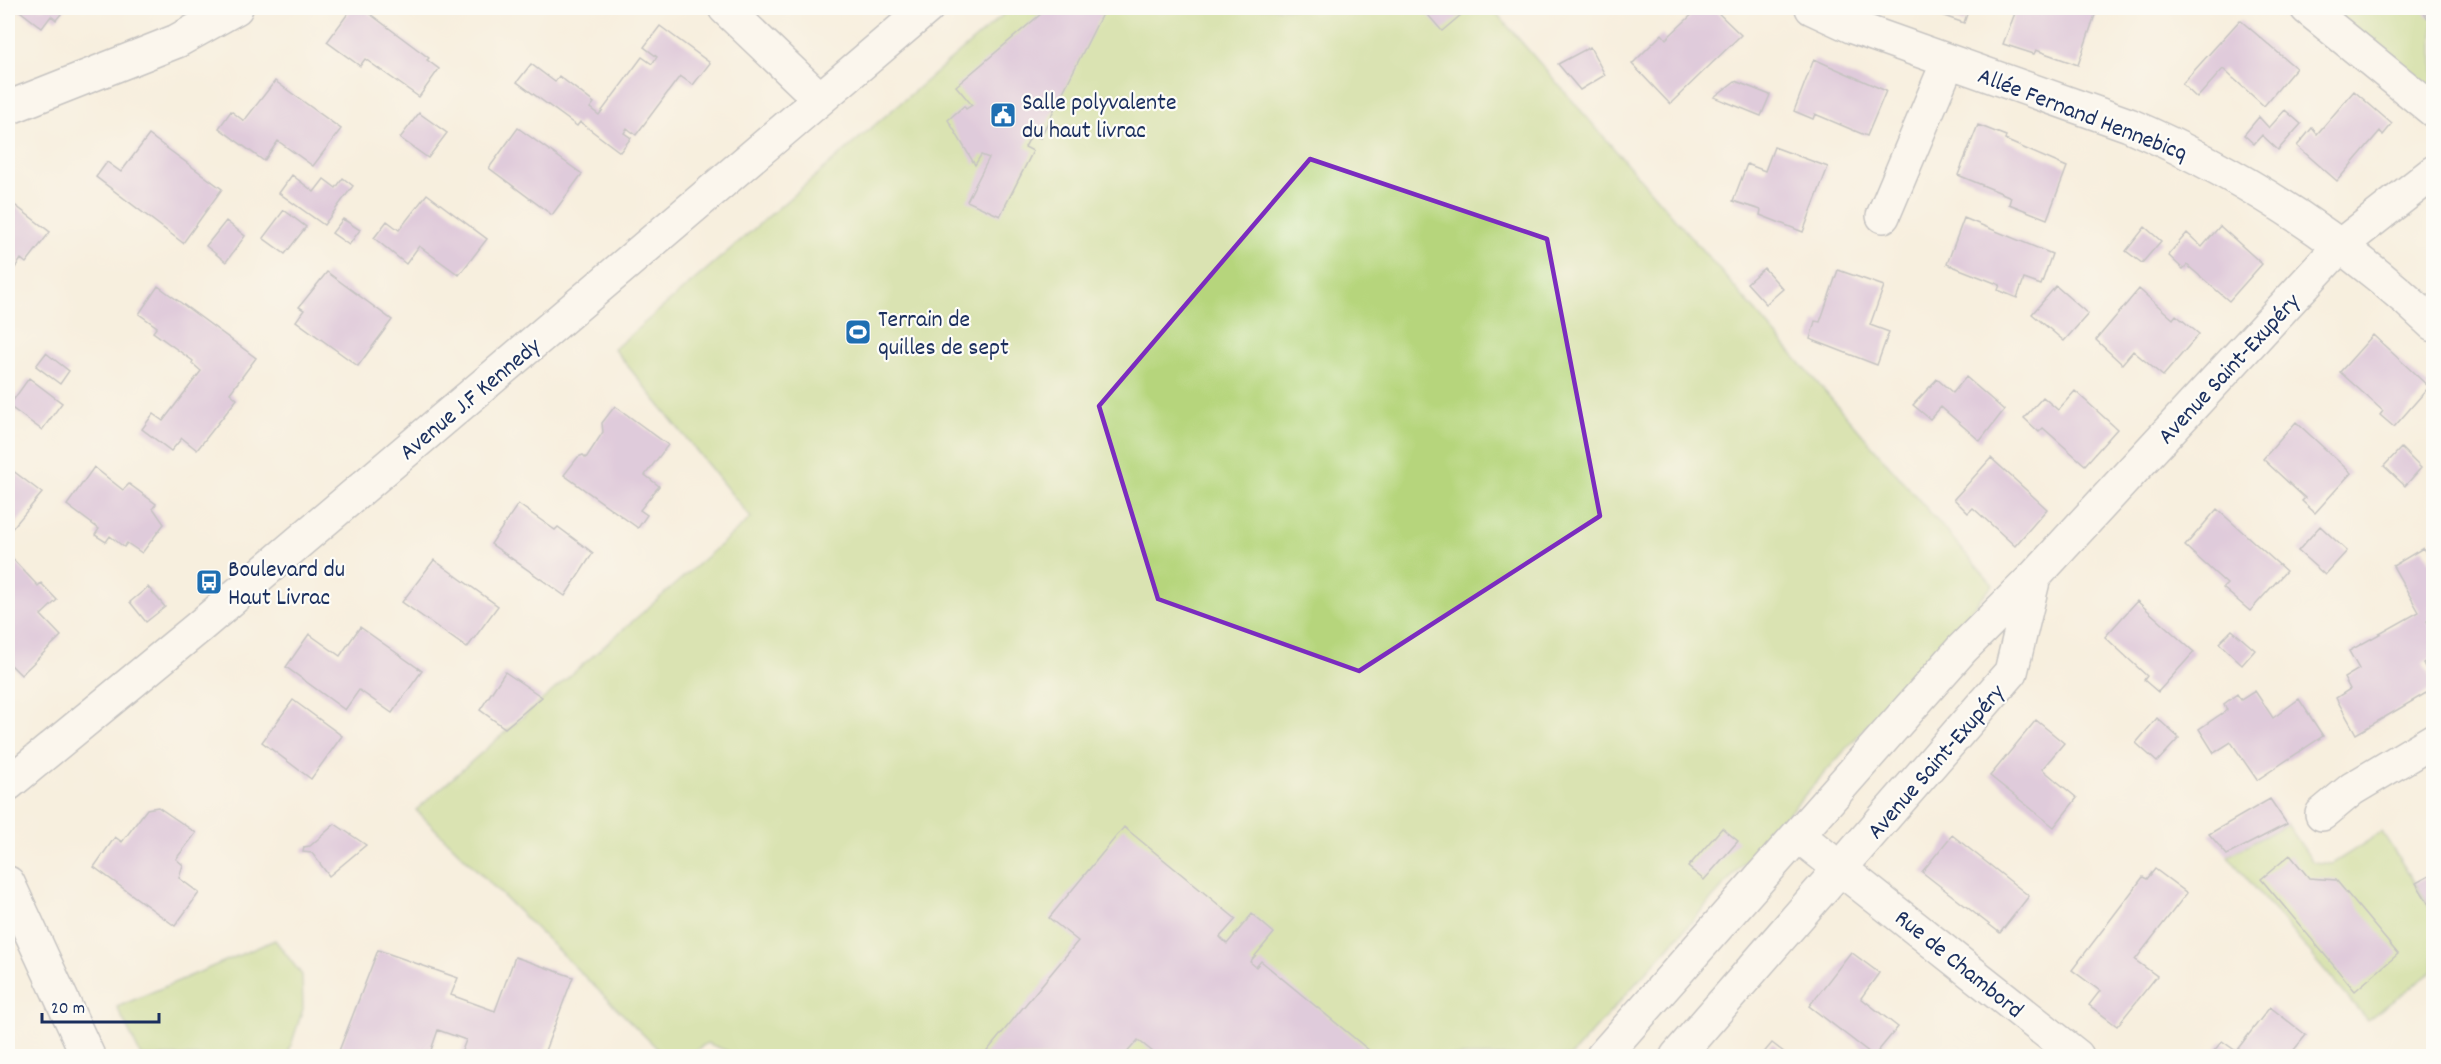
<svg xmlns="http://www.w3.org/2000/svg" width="2441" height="1064" font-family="Dekko,sans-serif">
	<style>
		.green { fill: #b6d57c; stroke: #68826d; stroke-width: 1.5 }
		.building { fill: #c29fd7 }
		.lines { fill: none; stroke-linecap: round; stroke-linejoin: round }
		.minor-casing { stroke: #898f9e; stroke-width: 36 }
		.minor { stroke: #fff; stroke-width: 33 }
		.marked { fill: none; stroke: #7b2cbf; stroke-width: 4.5; stroke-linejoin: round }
		.labels { text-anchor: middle; stroke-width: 4.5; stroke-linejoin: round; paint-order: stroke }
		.poi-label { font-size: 24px; fill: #1b2f5e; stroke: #fdfcf7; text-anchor: start }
		.street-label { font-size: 24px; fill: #1b2f5e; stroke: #fdfcf7 }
	</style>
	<rect width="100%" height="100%" fill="#fdfcf7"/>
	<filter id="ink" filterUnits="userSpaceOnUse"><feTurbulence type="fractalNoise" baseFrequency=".0167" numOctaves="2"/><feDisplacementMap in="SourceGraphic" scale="12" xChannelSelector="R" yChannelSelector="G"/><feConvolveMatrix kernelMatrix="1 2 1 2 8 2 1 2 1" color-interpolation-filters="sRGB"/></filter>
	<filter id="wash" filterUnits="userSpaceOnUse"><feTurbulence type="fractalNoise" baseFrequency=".008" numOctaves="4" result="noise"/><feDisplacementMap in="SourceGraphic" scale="24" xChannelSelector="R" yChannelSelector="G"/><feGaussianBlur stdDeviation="1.35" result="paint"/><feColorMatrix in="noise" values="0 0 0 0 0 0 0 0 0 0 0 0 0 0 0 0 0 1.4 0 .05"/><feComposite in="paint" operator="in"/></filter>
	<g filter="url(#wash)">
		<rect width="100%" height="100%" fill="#f7efde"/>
		<!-- green -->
		<path class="green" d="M1011,8H1492L1993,585L1571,1056H740L707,1043L687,1056H665L416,810L751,518L614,349Z
			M2325,8H2433V105Z
			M2287,824L2313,862L2332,864L2382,832L2433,911V971L2367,1020L2228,856Z
			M275,940L302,975L303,1009L289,1051L294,1056H141L117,1007Z"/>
		<g id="blocks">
			<!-- building -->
			<path class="building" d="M16,8H66L56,20L51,16L42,28Z
				M352,8H362L429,58L427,60L439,69L419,97L365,59L360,66L327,42Z
				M1048,8H1055L1054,10L1062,13L1065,8H1098L1104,10L1040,138L1032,134L1025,147L1033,151L1000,216L967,201L989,158L981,155L975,165L948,120L964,106L966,109L972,105L956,86Z
				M1422,8H1469L1442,31Z
				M1699,8H1713L1741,35L1670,104L1632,64L1662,34L1666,39Z
				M1921,8H1969L1964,23Z
				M2017,8H2063L2076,12L2078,8H2084L2096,12L2078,65L2036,50L2034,54L2003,44Z
				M2422,8H2433V14L2427,18Z
				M2240,20L2296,68L2264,106L2223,69L2197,98L2182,84Z
				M660,26L710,63L693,85L680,76L636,135L627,128L624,133L631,138L620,152L580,122L577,126L517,82L531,64L555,82L559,76L594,103L590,108L599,115L642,57L652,64L657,57L644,47Z
				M1590,47L1605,75L1580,90L1558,64Z
				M1814,59L1886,91L1867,136L1815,114L1813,119L1794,111Z
				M275,81L341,129L313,166L278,141L264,161L219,128L231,111L244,121Z
				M1735,81L1770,95L1761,116L1714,97Z
				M2354,91L2392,124L2383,135L2380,131L2337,181L2297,146L2312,128L2317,134Z
				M2285,110L2301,124L2278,150L2262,135L2254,144L2244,135L2259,117L2269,128Z
				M419,113L447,133L428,158L400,138Z
				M1978,125L2006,136L2005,140L2067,167L2047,219L2009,204L2011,197L1958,175Z
				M518,128L582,174L552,215L489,168Z
				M149,135L222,189L183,243L96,177L107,162L121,172Z
				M1774,147L1828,167L1803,232L1760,215L1761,210L1733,201L1747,164L1765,171Z
				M292,175L314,192L324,179L336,188L343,178L353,186L324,225L279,193Z
				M427,194L487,239L459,275L419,246L406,264L374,238L387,221L399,230Z
				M8,200L50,232L26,263L21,259L8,278Z
				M284,210L306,227L285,254L263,238Z
				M1964,218L2052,254L2041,285L2024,279L2017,298L1998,290L2000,285L1947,264Z
				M343,219L360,230L349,245L332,233Z
				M226,221L245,236L226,262L206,246Z
				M2220,226L2262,264L2229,301L2187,265L2183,269L2168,255L2187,233L2202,247Z
				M2145,227L2161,241L2142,263L2126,251Z
				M1764,268L1783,289L1766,304L1747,283Z
				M1838,270L1884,286L1870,325L1889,332L1877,365L1810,339L1815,321L1820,322Z
				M327,272L392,320L358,366L296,321L304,310L299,307Z
				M158,286L256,358L230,393L237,399L197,450L182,438L171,451L142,429L153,414L163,421L201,371L192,363L193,361L153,332L157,327L139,314Z
				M2056,286L2088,314L2064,341L2032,314Z
				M2139,289L2173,319L2176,315L2199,334L2163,376L2133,351L2122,364L2096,340Z
				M2373,335L2429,387L2394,427L2380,415L2383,411L2340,372Z
				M46,353L69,371L60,384L36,366Z
				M1966,377L2004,410L1980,441L1941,407L1930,419L1913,405L1937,379L1953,393Z
				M29,378L62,403L42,430L9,406Z
				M2075,391L2117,429L2085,465L2043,428L2039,432L2024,418L2043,397L2058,410Z
				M615,406L668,445L645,475L659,486L640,510L647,515L638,528L564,475L578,457L583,455L586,458L603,432L602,423Z
				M2296,422L2351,473L2315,513L2302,501L2305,498L2263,459Z
				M2401,448L2421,468L2405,486L2384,466Z
				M1991,458L2047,509L2015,546L1973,508L1968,513L1954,499Z
				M8,467L42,493L10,531L8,529Z
				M94,467L123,490L129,484L156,504L153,508L164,524L142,553L127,543L124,547L110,536L106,542L95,535L99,529L67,505Z
				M518,504L555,530L558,527L593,553L565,596L491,544Z
				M2217,509L2286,571L2250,611L2223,588L2227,584L2185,546Z
				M2320,526L2347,551L2325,575L2298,551Z
				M2423,548L2433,566V617L2427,621L2433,633V657L2423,663L2433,683V689L2356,734L2336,698L2350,689L2344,678L2359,669L2349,651L2419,612L2393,566Z
				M8,554L38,586L41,583L57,600L41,615L61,636L21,675L8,662Z
				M434,560L498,606L467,648L402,602Z
				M148,587L165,607L146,622L130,602Z
				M2137,601L2194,652L2158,692L2144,680L2147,676L2105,637Z
				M360,627L422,671L392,713L359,690L345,710L286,667L309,634L340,656Z
				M2232,630L2255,650L2242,665L2219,643Z
				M505,672L542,697L505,728L480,710Z
				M2255,691L2273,718L2299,699L2323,736L2257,780L2231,742L2214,753L2199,729L2227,710L2224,704L2237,694L2241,700Z
				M293,700L342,736L311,779L262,742Z
				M2157,718L2179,738L2157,762L2136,743Z
				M2036,720L2064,743L2042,769L2077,798L2054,827L1990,776Z
				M2270,799L2287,824L2227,855L2209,834Z
				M158,807L196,833L176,859L183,865L179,878L199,893L175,926L94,867L115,837L122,842L147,809Z
				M335,824L366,845L329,876L312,853L303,852L304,847L310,846Z
				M1124,827L1236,919L1220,937L1227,944L1252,914L1274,933L1250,962L1256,967L1261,961L1376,1056H1158L1138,1040L1124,1056H983L1078,941L1049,918Z
				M1722,828L1738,841L1704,880L1688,867Z
				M1952,835L2029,896L2000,933L1922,872Z
				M2290,855L2309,878L2336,880L2398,954L2355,991L2261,879Z
				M2155,869L2187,893L2135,960L2157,976L2117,1026L2089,1005L2100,991L2072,970L2143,877L2147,879Z
				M2433,874V911L2416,883Z
				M378,950L458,978L451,995L495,1011L515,957L573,977L543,1056H460L466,1040L438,1030L429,1056H337Z
				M1851,952L1879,973L1861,998L1898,1027L1874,1056L1809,1006Z
				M2270,1007L2306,1035L2289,1056H2210L2222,1041L2236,1051Z
				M1772,1043L1789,1056H1761Z"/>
		</g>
	</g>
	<g filter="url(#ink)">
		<use href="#blocks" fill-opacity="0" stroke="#898f9e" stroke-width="1.5"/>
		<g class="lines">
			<defs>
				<path id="minor" d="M725,8L820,99
					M1812,8L1853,27L2129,125C2242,174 2344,239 2434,325
					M2307,8L2434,111
					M8,108L177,41L236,8
					M1883,216L1948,62
					M8,784L199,627L927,8
					M2322,814L2352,789L2434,740
					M1799,836L2077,1056
					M8,883L88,1056
					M1603,1056L1962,649L2034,577L2341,245L2434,172
					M1677,1056L2011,672L2034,577"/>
			</defs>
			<!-- minor casing -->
			<use href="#minor" class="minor-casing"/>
			<!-- minor -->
			<use href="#minor" class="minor"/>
		</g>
	</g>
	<!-- marked area -->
	<path d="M0 0H2441V1064H0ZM1310,159L1547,239L1600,516L1359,671L1158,599L1099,406Z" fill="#f7efde" fill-opacity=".55" fill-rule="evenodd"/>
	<path class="marked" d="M1310,159L1547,239L1600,516L1359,671L1158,599L1099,406Z"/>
	<!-- icons -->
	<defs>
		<symbol id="civic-square" viewBox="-11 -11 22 22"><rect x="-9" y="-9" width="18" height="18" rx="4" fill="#1f6fb2" stroke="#fdfcf7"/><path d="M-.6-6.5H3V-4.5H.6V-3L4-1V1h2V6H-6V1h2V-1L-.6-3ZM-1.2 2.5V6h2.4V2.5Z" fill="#fff"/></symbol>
		<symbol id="stadium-square" viewBox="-11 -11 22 22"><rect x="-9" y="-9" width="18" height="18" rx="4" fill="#1f6fb2" stroke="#fdfcf7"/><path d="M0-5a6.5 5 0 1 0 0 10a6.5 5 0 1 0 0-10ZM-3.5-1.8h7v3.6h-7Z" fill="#fff"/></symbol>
		<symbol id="bus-square" viewBox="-11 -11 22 22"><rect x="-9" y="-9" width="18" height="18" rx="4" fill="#1f6fb2" stroke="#fdfcf7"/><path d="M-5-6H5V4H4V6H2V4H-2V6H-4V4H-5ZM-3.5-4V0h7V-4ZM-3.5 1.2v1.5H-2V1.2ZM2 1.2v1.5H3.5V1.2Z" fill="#fff"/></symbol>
	</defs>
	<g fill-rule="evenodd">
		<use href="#civic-square" x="988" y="100" width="30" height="30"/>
		<use href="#stadium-square" x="843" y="317" width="30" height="30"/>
		<use href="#bus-square" x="194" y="567" width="30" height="30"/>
	</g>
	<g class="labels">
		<!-- poi labels -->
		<g class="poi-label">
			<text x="1022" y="109">Salle polyvalente<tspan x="1022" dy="28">du haut livrac</tspan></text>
			<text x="878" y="326">Terrain de<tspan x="878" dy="28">quilles de sept</tspan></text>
			<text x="228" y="576">Boulevard du<tspan x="228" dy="28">Haut Livrac</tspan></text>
		</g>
		<!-- street labels -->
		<g class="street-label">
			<text transform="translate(2083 113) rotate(21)" y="8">Allée Fernand Hennebicq</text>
			<text transform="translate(2228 368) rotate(-47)" y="8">Avenue Saint-Exupéry</text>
			<text transform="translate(469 398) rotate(-40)" y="8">Avenue J.F Kennedy</text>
			<text transform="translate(1935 761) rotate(-49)" y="8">Avenue Saint-Exupéry</text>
			<text transform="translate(1960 963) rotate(39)" y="8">Rue de Chambord</text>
		</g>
	</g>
	<!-- margin -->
	<rect width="2441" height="1064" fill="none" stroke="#fdfcf7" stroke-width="30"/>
	<!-- scale -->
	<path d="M42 1013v9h117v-9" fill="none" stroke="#1b2f5e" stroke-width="3"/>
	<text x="51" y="1013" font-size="18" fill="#1b2f5e" stroke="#fdfcf7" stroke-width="4.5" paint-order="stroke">20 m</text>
</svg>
